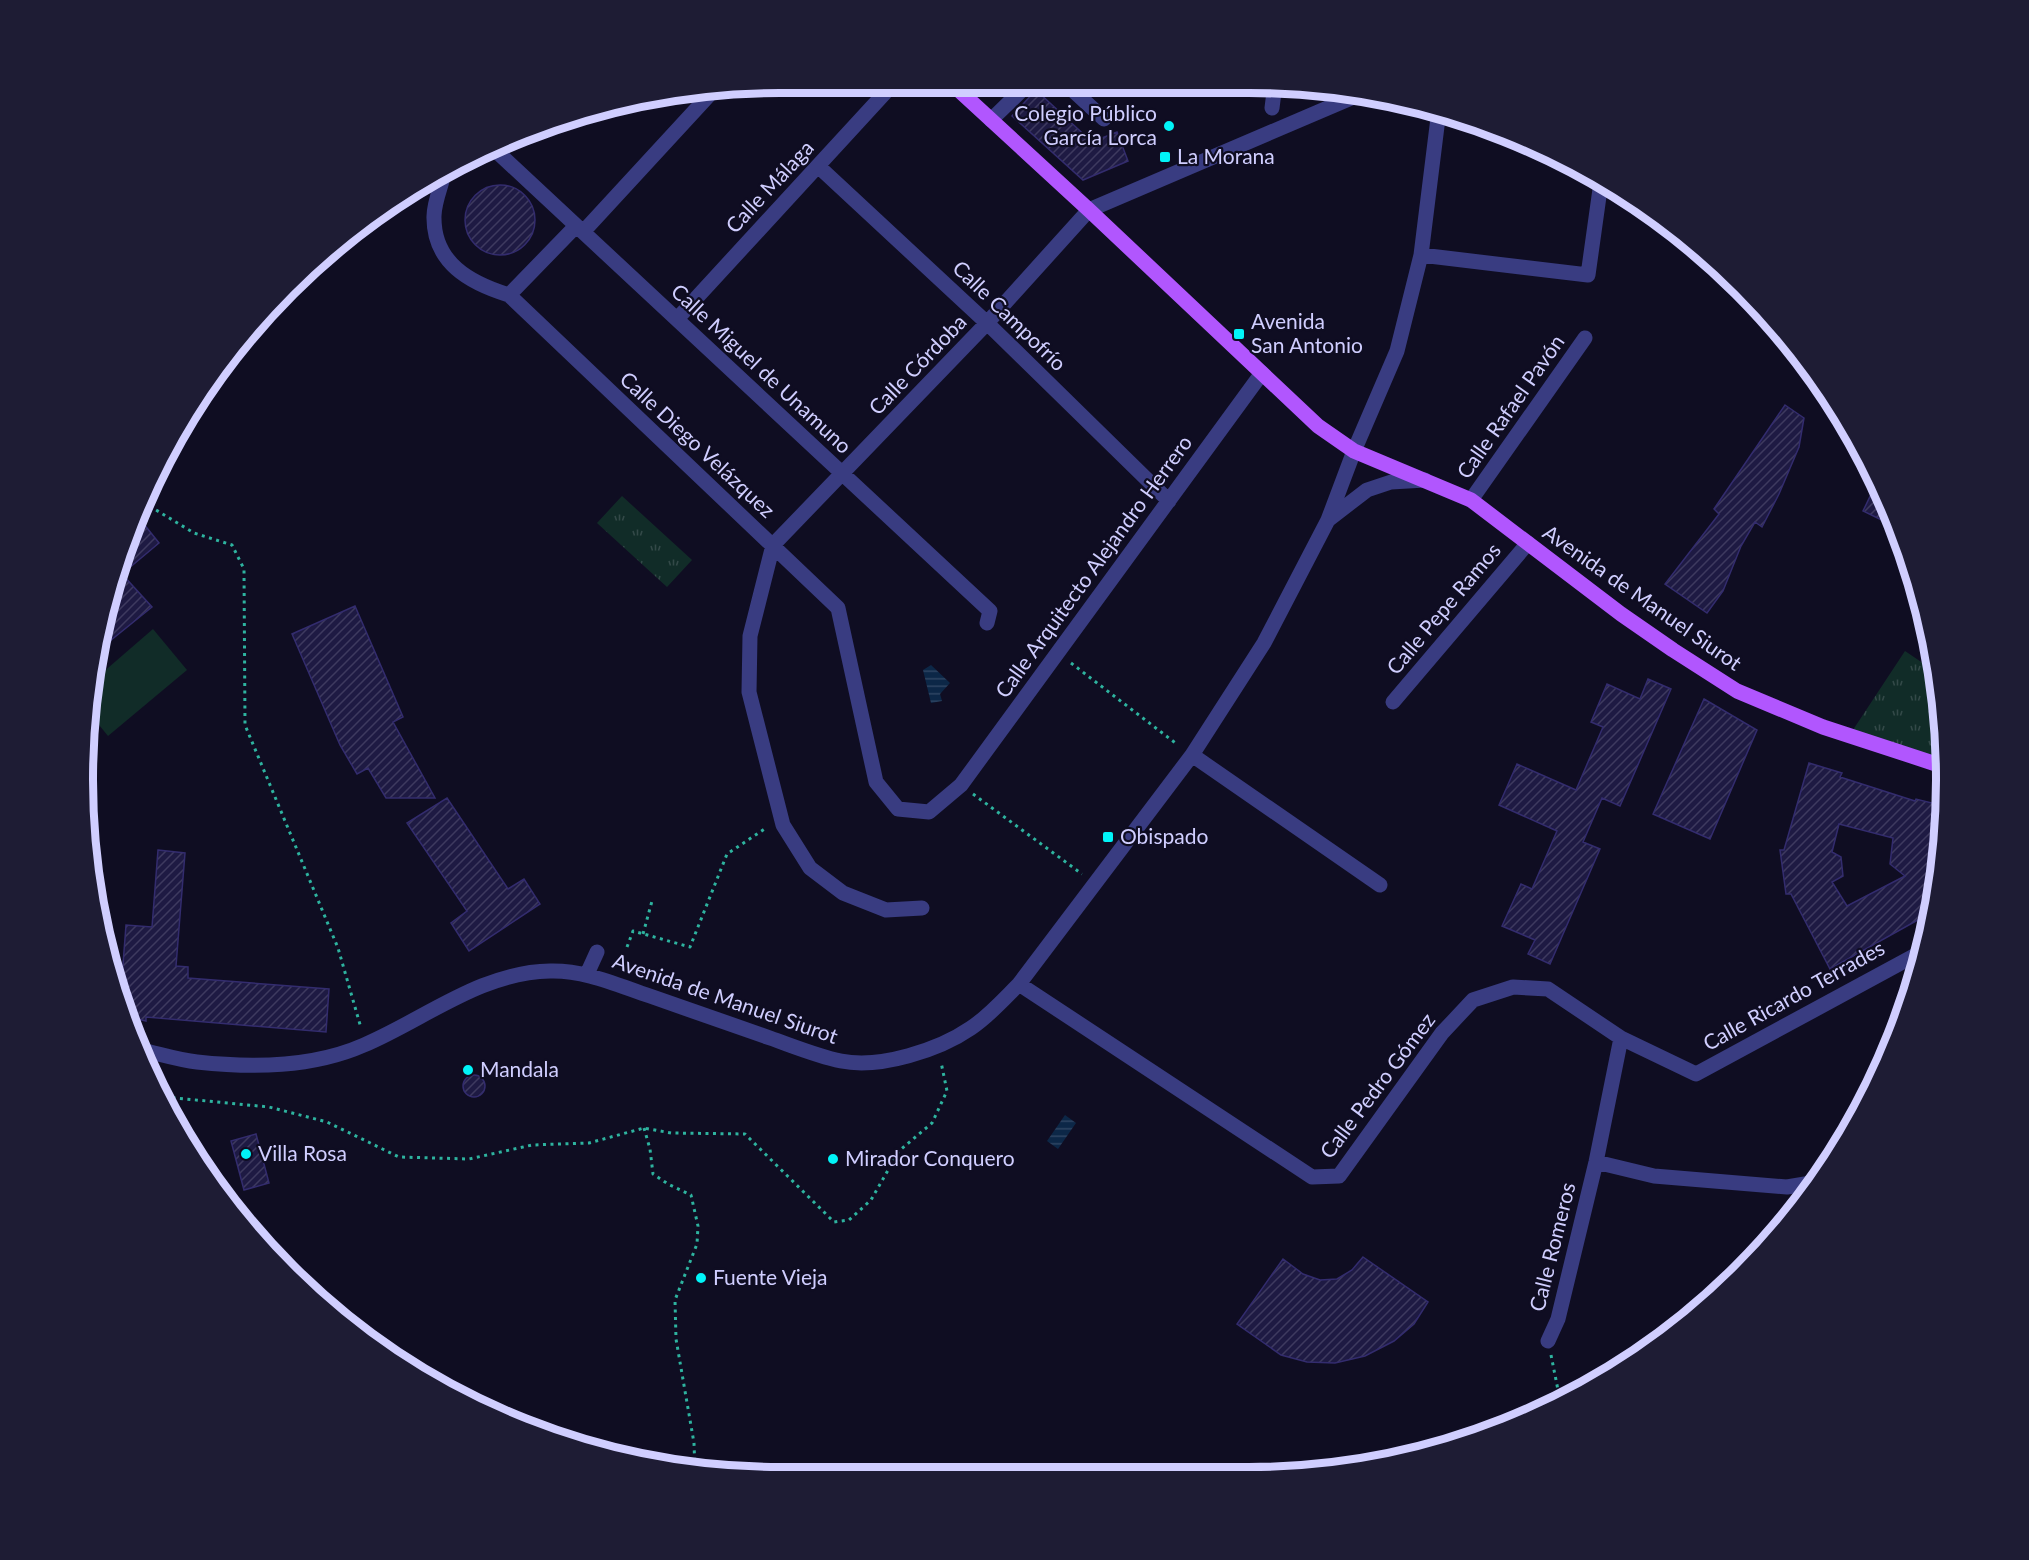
<svg xmlns="http://www.w3.org/2000/svg" width="2029" height="1560" font-family="Lato,sans-serif">
	<style>
		.grass { fill: url(#grass-tufts) }
		.pitch { fill: #112c28 }
		.water { fill: url(#water-rules) }
		.building { fill: url(#building-hatch); stroke: #332c6e; stroke-width: 1.5; fill-rule: evenodd }
		.lines { fill: none; stroke-linecap: round; stroke-linejoin: round }
		.path { stroke: #2eb39f; stroke-width: 3; stroke-dasharray: 3 4.5; stroke-linecap: butt }
		.minor { stroke: #393c81; stroke-width: 15 }
		.major { stroke: #b156fe; stroke-width: 15 }
		.poi-dot { fill: #01f4f8; stroke: #0f0d22; stroke-width: 2 }
		.labels { text-anchor: middle; stroke-width: 4.5; stroke-linejoin: round; paint-order: stroke }
		.poi-label { font-size: 21px; fill: #d0ceff; stroke: #0f0d22; text-anchor: start }
		.street-label { font-size: 21px; fill: #d0ceff; stroke: #0f0d22 }
		.rim { fill: none; stroke: #d0ceff; stroke-width: 8 }
	</style>
	<defs>
		<pattern id="grass-tufts" width="24" height="20" patternUnits="userSpaceOnUse" patternTransform="scale(1.5)"><rect width="24" height="20" fill="#112c28"/><path d="M3 7l-1-3M5 7V3M7 7l1-3M15 17l-1-3M17 17v-4M19 17l1-3" fill="none" stroke="#334948"/></pattern>
		<pattern id="water-rules" width="6" height="5" patternUnits="userSpaceOnUse" patternTransform="scale(1.5)"><rect width="6" height="5" fill="#0c2747"/><path d="M0 2.5h6" fill="none" stroke="#2e4563"/></pattern>
		<pattern id="building-hatch" width="6" height="6" patternUnits="userSpaceOnUse" patternTransform="scale(1.5)"><rect width="6" height="6" fill="#1e1a43"/><path d="M-1 1l2-2M0 6l6-6M5 7l2-2" fill="none" stroke="#3e3a5f"/></pattern>
	</defs>
	<rect width="100%" height="100%" fill="#0f0d22"/>
	<!-- grass -->
	<path class="grass" d="M622,496L692,560L667,587L597,523Z
		M1905,651L1936,672L1945,767L1849,736Z"/>
	<!-- pitch -->
	<path class="pitch" d="M153,629L187,670L108,736L91,715L94,680Z"/>
	<!-- water -->
	<path class="water" d="M931,665L950,683L940,694L942,701L931,703L923,670Z
		M1065,1115L1076,1123L1058,1149L1047,1141Z"/>
	<!-- building -->
	<path class="building" d="M1036,90L1092,142L1117,132L1128,161L1083,180L1012,116Z
		M465 220a35 35 0 1 1 70 0a35 35 0 1 1-70 0Z
		M1785,405L1804,418L1799,447L1779,494L1762,527L1755,522L1741,546L1723,591L1707,613L1665,584L1719,514L1714,509Z
		M1877,482L1893,513L1898,528L1863,511Z
		M139,518L159,543L122,574L152,607L95,653L96,644Z
		M355,606L403,717L393,722L435,798H386L368,768L357,774L340,745L292,634Z
		M1648,679L1671,689L1620,806L1602,798L1583,842L1600,849L1550,964L1528,954L1535,940L1502,926L1521,884L1532,889L1557,831L1499,805L1517,764L1576,790L1603,727L1591,722L1607,684L1640,699Z
		M1704,699L1757,730L1710,839L1653,814Z
		M1809,763L1842,773L1840,777L1915,801L1916,799L1944,806L1934,911L1830,969L1791,894H1786L1780,850H1784ZM1839,824L1893,838L1890,864L1905,876L1847,906L1832,882L1843,876L1841,857L1832,852Z
		M447,798L508,889L524,879L540,904L469,951L451,923L467,911L407,823Z
		M158,850L185,853L176,966L188,967V978L329,989L326,1032L146,1017V1021L125,1016L120,1004L126,925L152,927Z
		M463 1086a11 11 0 1 1 22 0a11 11 0 1 1-22 0Z
		M256,1134L269,1183L244,1190L231,1141Z
		M1363,1257L1428,1302L1414,1324L1394,1341L1365,1356L1335,1363L1307,1362L1281,1355L1237,1324L1283,1259L1303,1274L1320,1280L1337,1279L1352,1270Z"/>
	<g class="lines">
		<!-- path -->
		<path class="path" d="M145,500L156,510L194,533L232,545L244,569L245,725L338,948L361,1028
			M1071,663L1178,745
			M973,794L1082,874
			M643,934L652,901
			M627,947L633,931L690,947L727,854L766,828
			M165,1097L269,1107L327,1122L399,1157L469,1159L532,1145L589,1143L644,1128L671,1133L745,1134L834,1222L849,1220L871,1200L899,1151L932,1123L947,1091L941,1062
			M644,1128L650,1149L653,1174L668,1184L691,1195L698,1226L697,1244L675,1300L676,1339L694,1443L695,1471
			M1551,1355L1559,1395L1566,1398"/>
		<!-- minor -->
		<path class="minor" d="M1065,83L1104,119
			M1272,108L1275,84
			M991,120L1029,83
			M495,150L990,611L987,623
			M818,166L987,323L1169,501
			M445,170C442,184 434,202 434,216C433,263 470,283 509,295L838,608L876,782L898,809L929,812L961,785L1262,373
			M583,232L712,92
			M1421,255L1588,275L1601,182
			M509,295L576,226
			M677,319L894,83
			M1471,500L1585,338
			M1328,520L1367,490L1391,482L1425,480
			M1393,702L1528,543
			M1192,755L1380,885
			M922,908L886,910L843,893L810,868L783,825L749,692L750,636L773,545L987,323L1089,210L1358,95
			M587,974L597,952
			M1019,984L1312,1177L1339,1176L1442,1033L1473,1000L1513,987L1548,989L1621,1038L1696,1074L1923,951
			M142,1050C160,1054 179,1060 197,1062C252,1068 312,1068 364,1045C425,1019 481,972 550,971C585,970 617,985 650,996C690,1010 730,1024 770,1038C793,1046 817,1056 841,1061C880,1069 939,1050 971,1028C989,1016 1004,999 1019,984L1192,755L1264,643L1328,520L1354,451L1397,351L1421,255L1439,110
			M1596,1162L1654,1176L1787,1187L1817,1182
			M1548,1341L1558,1319L1596,1162L1621,1038"/>
		<!-- major -->
		<path class="major" d="M951,83L1089,210L1318,426L1354,451L1471,500L1621,614L1673,650L1737,691L1823,727L1945,767"/>
	</g>
	<!-- markers -->
	<g class="poi-dot">
		<circle cx="1169" cy="126" r="6"/>
		<rect x="1159" y="151" width="12" height="12" rx="3"/>
		<rect x="1233" y="328" width="12" height="12" rx="3"/>
		<rect x="1102" y="831" width="12" height="12" rx="3"/>
		<circle cx="468" cy="1070" r="6"/>
		<circle cx="246" cy="1154" r="6"/>
		<circle cx="833" cy="1159" r="6"/>
		<circle cx="701" cy="1278" r="6"/>
	</g>
	<g class="labels">
		<!-- poi labels -->
		<g class="poi-label">
			<text x="1157" y="121" text-anchor="end">Colegio Público<tspan x="1157" dy="24">García Lorca</tspan></text>
			<text x="1177" y="164">La Morana</text>
			<text x="1251" y="329">Avenida<tspan x="1251" dy="24">San Antonio</tspan></text>
			<text x="1120" y="844">Obispado</text>
			<text x="480" y="1077">Mandala</text>
			<text x="258" y="1161">Villa Rosa</text>
			<text x="845" y="1166">Mirador Conquero</text>
			<text x="713" y="1285">Fuente Vieja</text>
		</g>
		<!-- street labels -->
		<g class="street-label">
			<text transform="translate(770 187) rotate(-47)" y="7">Calle Málaga</text>
			<text transform="translate(1009 316) rotate(44)" y="7">Calle Campofrío</text>
			<text transform="translate(918 365) rotate(-46)" y="7">Calle Córdoba</text>
			<text transform="translate(761 369) rotate(43)" y="7">Calle Miguel de Unamuno</text>
			<text transform="translate(1511 407) rotate(-55)" y="7">Calle Rafael Pavón</text>
			<text transform="translate(697 445) rotate(43)" y="7">Calle Diego Velázquez</text>
			<text transform="translate(1094 567) rotate(-54)" y="7">Calle Arquitecto Alejandro Herrero</text>
			<text transform="translate(1642 598) rotate(35)" y="7">Avenida de Manuel Siurot</text>
			<text transform="translate(1444 609) rotate(-50)" y="7">Calle Pepe Ramos</text>
			<text transform="translate(1794 996) rotate(-29)" y="7">Calle Ricardo Terrades</text>
			<text transform="translate(725 999) rotate(19)" y="7">Avenida de Manuel Siurot</text>
			<text transform="translate(1378 1086) rotate(-53)" y="7">Calle Pedro Gómez</text>
			<text transform="translate(1553 1247) rotate(-76)" y="7">Calle Romeros</text>
		</g>
	</g>
	<!-- crop -->
	<path d="M0 0H2029V1560H0ZM780 93H1249A687 687 0 0 1 1936 780V780A687 687 0 0 1 1249 1467H780A687 687 0 0 1 93 780V780A687 687 0 0 1 780 93Z" fill="#1e1c34" fill-rule="evenodd"/>
	<path class="rim" d="M780 93H1249A687 687 0 0 1 1936 780V780A687 687 0 0 1 1249 1467H780A687 687 0 0 1 93 780V780A687 687 0 0 1 780 93Z"/>
</svg>
